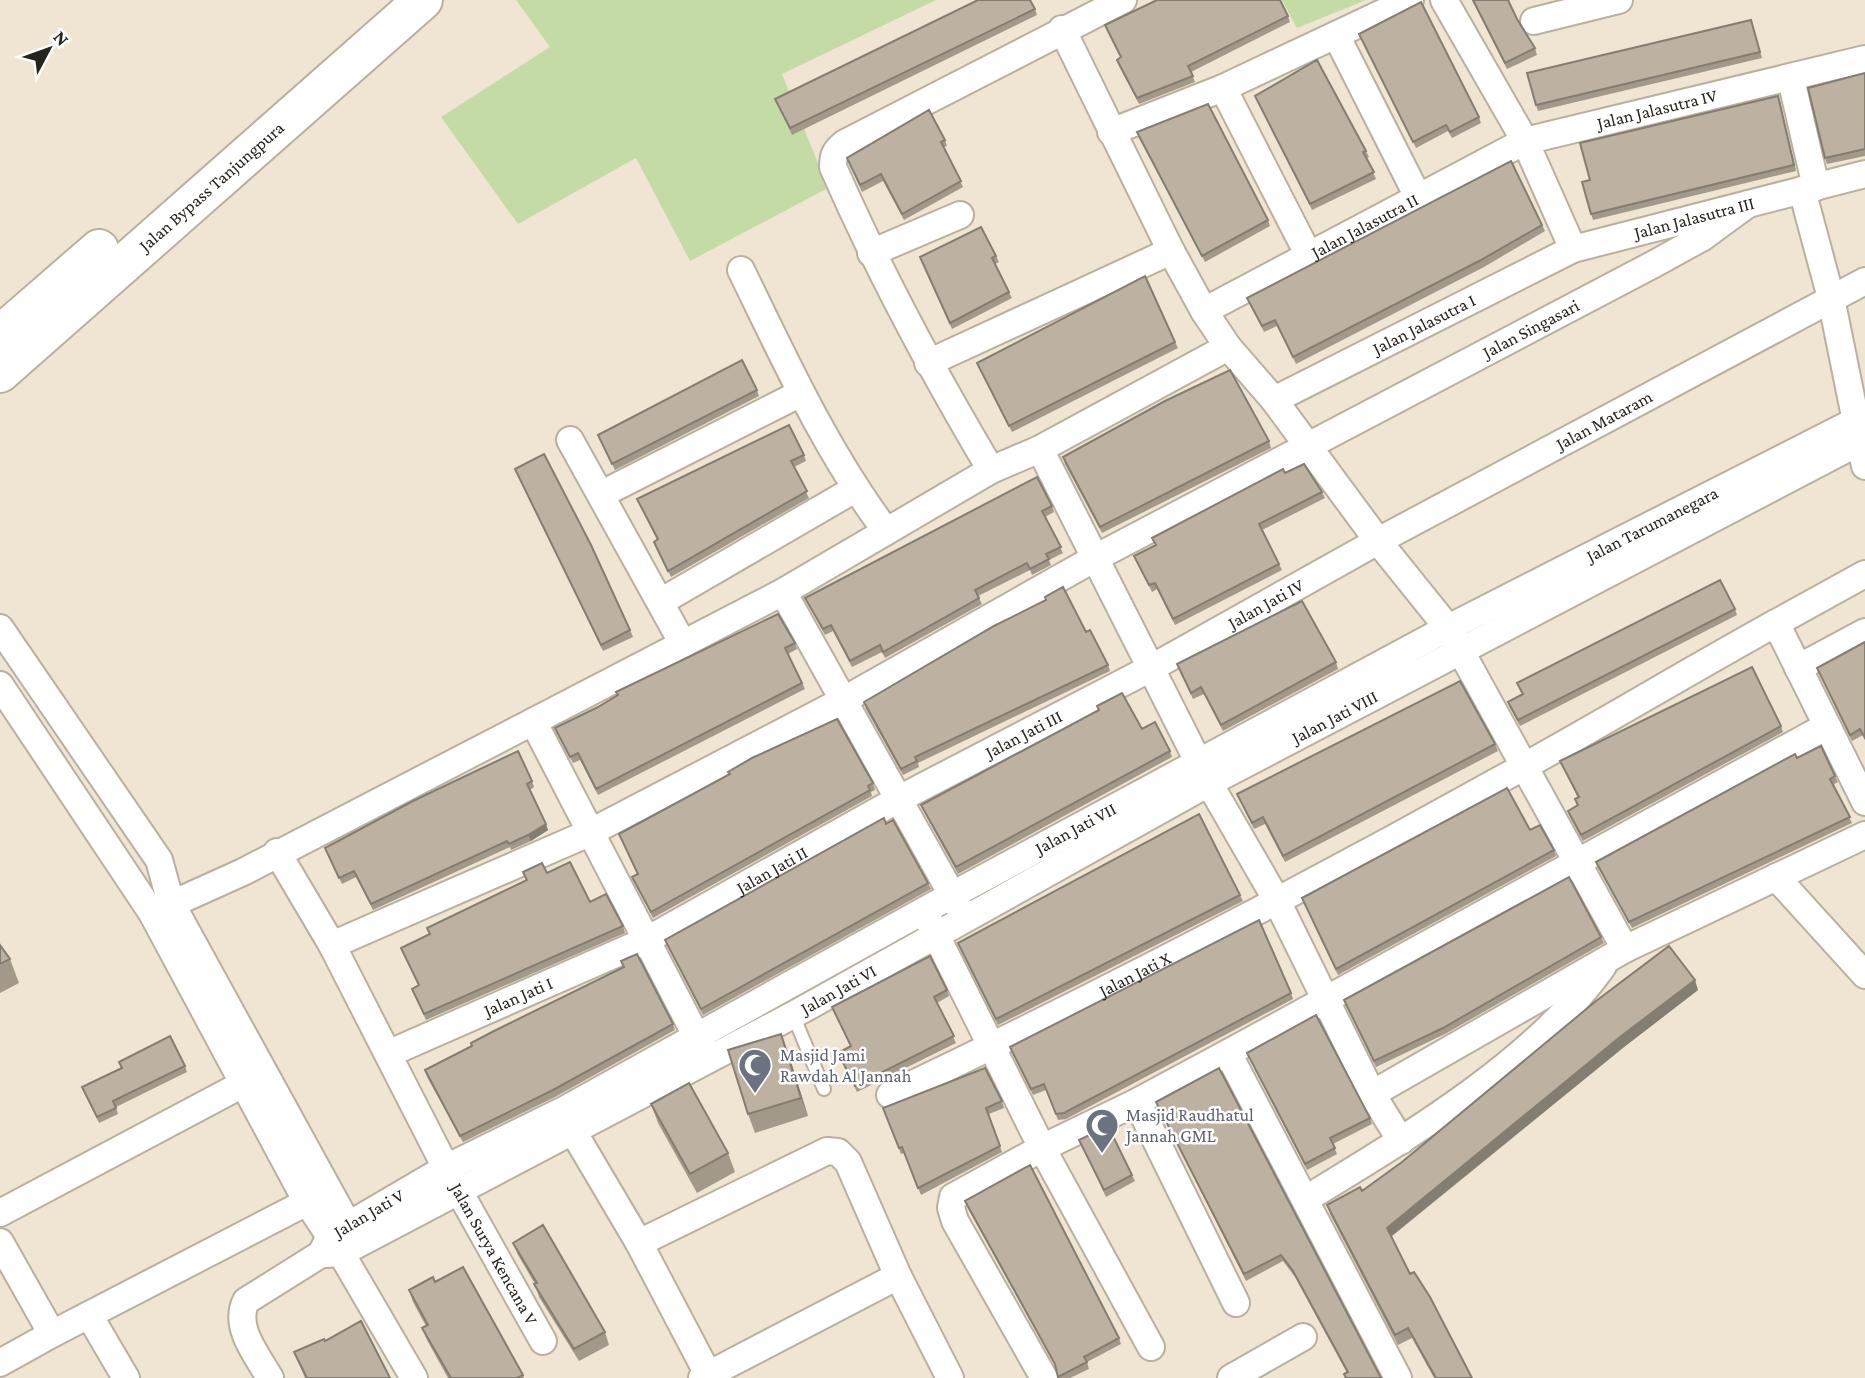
<svg xmlns="http://www.w3.org/2000/svg" width="1865" height="1378" font-family="'Crimson Pro',serif">
	<style>
		.green { fill: #c5dba6 }
		.lines { fill: none; stroke-linecap: round; stroke-linejoin: round }
		.service-casing { stroke: #bab09e; stroke-width: 16 }
		.minor-casing { stroke: #bab09e; stroke-width: 30 }
		.trunk-casing { stroke: #bab09e; stroke-width: 42 }
		.service { stroke: #fff; stroke-width: 12 }
		.minor { stroke: #fff; stroke-width: 26 }
		.trunk { stroke: #fff; stroke-width: 38 }
		.wall { fill: #a3998a }
		.shaded-wall { fill: #847d71 }
		.building { fill: #bdb2a1; stroke: #847d71; stroke-width: 2 }
		.labels { text-anchor: middle; stroke-width: 5; stroke-linejoin: round; paint-order: stroke }
		.street-label { font-size: 18px; fill: #26221c; stroke: #fff }
		.worship-label { font-size: 18px; fill: #5b616d; stroke: #fff; text-anchor: start }
	</style>
	<rect width="100%" height="100%" fill="#f0e4d2"/>
	<!-- green -->
	<path class="green" d="M516,0H936L782,74L828,188L690,261L636,158L518,224L441,117L550,47Z
		M1282,0H1366L1297,28Z"/>
	<g class="lines">
		<defs>
			<path id="service" d="M793,1015L824,1089"/>
			<g id="minor">
				<path d="M1444,0L1525,141L1573,249"/>
				<path d="M1534,21L1619,0"/>
				<path d="M1062,29L1171,251L1204,311L1228,347L1274,400L1378,541L1448,628L1625,949"/>
				<path d="M1336,35L1418,197"/>
				<path d="M1791,79L1816,187"/>
				<path d="M1223,88L1308,254"/>
				<path d="M1111,132L1223,88L1410,0"/>
				<path d="M1802,190L1831,298L1865,466"/>
				<path d="M871,253L960,215"/>
				<path d="M741,270C785,360 826,451 886,531"/>
				<path id="s1" d="M1204,311L1525,141L1865,59"/>
				<path d="M928,363L1171,251"/>
				<path id="s2" d="M1274,400L1573,249L1865,174"/>
				<path d="M570,440L683,644"/>
				<path d="M1040,449L1209,783L1276,899L1372,1094L1401,1141"/>
				<path d="M991,470C932,371 879,272 833,167C833,155 835,151 845,143L1123,0"/>
				<path d="M602,494L801,393"/>
				<path d="M783,592L961,911"/>
				<path d="M662,601L855,489"/>
				<path d="M1776,623L1865,574"/>
				<path d="M0,628L159,860L171,903L348,1225"/>
				<path d="M1798,668L1865,632"/>
				<path d="M0,685L152,913"/>
				<path d="M534,723L703,1049"/>
				<path id="s3" d="M277,852L332,945L446,1168L543,1341"/>
				<path d="M1776,877L1865,975"/>
				<path d="M927,917L1042,1148L1151,1347"/>
				<path id="s4" d="M332,945L589,833L842,701L1097,557L1654,264L1703,237L1748,204"/>
				<path id="s5" d="M390,1053L645,941L897,800L1153,667L1378,541L1865,281"/>
				<path d="M1228,1053L1398,1378"/>
				<path d="M1372,1094L1625,949L1865,835"/>
				<path id="s6" d="M890,1095C1104,993 1316,883 1523,767C1608,720 1691,670 1776,623L1865,802"/>
				<path d="M1137,1102L1236,1303"/>
				<path d="M564,1116L639,1243L710,1378"/>
				<path d="M1306,1199C1407,1137 1534,1063 1603,966"/>
				<path d="M0,1213L258,1076"/>
				<path d="M0,1242L52,1334L307,1202"/>
				<path d="M639,1243L827,1151L838,1152L848,1162L898,1276L950,1378"/>
				<path id="s7" d="M321,1254L330,1236L446,1168L562,1111L952,895L1448,628L1865,416"/>
				<path id="s8" d="M326,1254L341,1253L793,1015L1209,783L1865,439"/>
				<path d="M89,1315L126,1378"/>
				<path d="M0,1363L52,1334"/>
				<path d="M270,1378C257,1355 233,1327 246,1301L321,1254"/>
				<path d="M414,1378L341,1253L307,1202L152,913L243,872L783,592L991,470L1040,449L1228,347"/>
				<path d="M702,1378L898,1276"/>
				<path d="M1044,1378L955,1221L951,1208L953,1197L1042,1148L1137,1102L1228,1053L1827,726"/>
				<path d="M1231,1378L1303,1337"/>
			</g>
			<g id="trunk">
				<path d="M0,335L99,249"/>
				<path id="s9" d="M0,373L423,0"/>
			</g>
		</defs>
		<!-- service casing -->
		<use href="#service" class="service-casing"/>
		<!-- minor casing -->
		<use href="#minor" class="minor-casing"/>
		<!-- trunk casing -->
		<use href="#trunk" class="trunk-casing"/>
		<!-- service -->
		<use href="#service" class="service"/>
		<!-- minor -->
		<use href="#minor" class="minor"/>
		<!-- trunk -->
		<use href="#trunk" class="trunk"/>
	</g>
	<!-- wall -->
	<path class="wall" d="M1472,0H1508L1517,19L1535,48L1537,55L1507,69Z
		M1035,9L1037,15L792,135L775,99Z
		M1288,16L1290,22L1191,72L1195,82L1139,104L1119,66L1117,60L1121,58L1105,25Z
		M1751,20L1762,58L1538,111L1536,105Z
		M1359,34L1479,117L1481,123L1452,138L1448,131L1416,148Z
		M1865,73V156L1827,164L1825,158Z
		M1255,96L1366,151L1369,157L1367,158L1376,179L1312,210Z
		M1778,96L1796,171L1593,220L1591,214L1590,180Z
		M1137,132L1268,220L1270,226L1205,262L1139,138Z
		M945,140L947,146L944,147L963,187L904,220L883,181L862,192L847,158Z
		M1542,225L1545,231L1484,267L1296,364L1277,326L1264,332L1247,298Z
		M996,256L999,262L995,264L1012,298L952,329L920,257Z
		M1175,342L1178,348L1012,432L977,363Z
		M757,390L759,396L615,470L598,435Z
		M1269,441L1271,448L1102,533L1065,464L1063,457Z
		M804,455L806,461L794,467L809,498L671,577L654,542L657,540L637,499Z
		M515,469L630,630L633,637L603,651Z
		M1285,473L1322,492L1325,498L1262,530L1282,570L1175,625L1157,589L1152,592L1134,556L1155,545L1152,538Z
		M1052,506L1054,512L1045,517L1063,553L1049,560L1051,565L1032,575L1030,570L978,596L982,604L885,658L882,652L852,667L833,631L825,635L808,604L805,598Z
		M1735,609L1737,615L1520,726L1510,708L1508,702L1522,695L1517,683Z
		M1086,632L1108,665L1110,671L918,763L919,767L903,775L866,709L864,702Z
		M1865,642V740L1863,735L1852,741L1817,668Z
		M795,643L797,649L788,654L805,689L598,795L580,760L573,763L557,734L555,728Z
		M1336,662L1338,669L1223,731L1204,694L1193,699L1177,664Z
		M1781,726L1783,732L1583,841L1570,817L1568,811L1577,806L1575,799L1578,798L1560,761Z
		M1142,729L1170,751L1172,757L958,874L924,812L921,805Z
		M1495,744L1498,751L1285,862L1265,824L1254,829L1237,794Z
		M1835,776L1838,782L1833,785L1852,823L1632,928L1599,869L1596,862Z
		M532,781L534,787L530,790L548,830L531,841L511,850L510,847L373,910L356,877L342,884L325,848Z
		M873,783L875,790L871,792L872,796L653,918L635,883L632,877L637,874L619,834Z
		M886,824L928,883L931,889L703,1015L665,940Z
		M1530,830L1554,850L1556,856L1338,975L1302,898Z
		M523,872L547,873L590,902L623,926L625,933L426,1020L412,989L419,986L401,948L430,934L427,928L526,881Z
		M1240,895L1243,901L998,1025L958,943Z
		M1601,937L1604,943L1445,1034L1376,1067L1344,1000Z
		M0,945L10,959L19,983L0,993Z
		M621,961L673,1024L675,1030L555,1097L463,1142L427,1077L425,1070L624,967Z
		M947,990L949,996L937,1003L956,1043L857,1092L838,1053L851,1046L832,1007Z
		M1698,990L1624,1047L1391,1237L1410,1274L1472,1378H1434L1412,1338L1398,1345L1330,1214L1327,1205L1362,1191Z
		M1291,993L1293,999L1066,1119L1058,1120L1046,1090L1033,1095L1010,1047Z
		M781,1034L808,1116L755,1133L748,1114Z
		M1247,1053L1370,1118L1372,1124L1333,1144L1337,1154L1307,1170Z
		M119,1062L185,1066L187,1072L116,1107L118,1114L99,1123L82,1087L121,1068Z
		M1219,1068L1381,1378L1347,1373L1295,1277L1283,1261L1246,1281L1156,1102Z
		M1002,1101L1004,1108L989,1114L1002,1152L921,1195L904,1153L901,1154L883,1108Z
		M651,1104L728,1153L735,1172L697,1193L658,1123Z
		M1079,1140L1132,1175L1135,1181L1106,1197Z
		M965,1201L1119,1338L1121,1344L1087,1362L1089,1369L1070,1378H1058L1056,1367L967,1207Z
		M513,1243L605,1332L609,1345L579,1361L539,1297L535,1284L518,1255Z
		M435,1282L523,1375L524,1378H448L427,1340L422,1328L426,1326L413,1302L409,1290Z
		M325,1341L390,1378H305L294,1352Z"/>
	<!-- shaded-wall -->
	<path class="shaded-wall" d="M1778,96L1780,102L1796,171L1794,165Z
		M546,824L548,830L531,841L528,835Z
		M1695,980L1698,990L1624,1047L1390,1237L1387,1228L1620,1037Z
		M781,1034L788,1052L808,1116L801,1098Z"/>
	<!-- building -->
	<path class="building" d="M978,0H1030L1035,9L790,128L775,99Z
		M1157,0H1280L1288,16L1188,66L1193,76L1137,98L1117,60L1121,57L1105,25Z
		M1473,0H1508L1517,19L1535,48L1505,63Z
		M1421,2L1479,117L1450,132L1446,125L1413,142L1359,34Z
		M1751,20L1760,52L1536,105L1527,73Z
		M1317,60L1366,151L1363,152L1374,172L1310,204L1255,96Z
		M1865,73V149L1825,158L1808,88Z
		M1778,96L1794,165L1591,214L1582,182L1590,180L1580,143Z
		M1208,104L1268,220L1202,256L1137,132Z
		M929,110L945,140L941,142L961,181L902,214L881,174L860,185L847,158Z
		M1511,161L1542,225L1481,260L1293,357L1275,320L1262,326L1247,298Z
		M981,227L996,256L992,258L1009,292L950,323L920,257Z
		M1145,276L1175,342L1009,426L977,363Z
		M742,360L757,390L612,464L598,435Z
		M1230,370L1269,441L1100,527L1063,457L1165,401Z
		M789,425L804,455L791,461L807,491L668,571L654,542L658,539L637,499Z
		M544,454L591,545L630,630L601,645L515,469Z
		M1304,464L1322,492L1259,524L1279,564L1173,619L1155,583L1149,585L1134,556L1156,545L1152,538L1283,469L1285,473Z
		M1037,477L1052,506L1042,511L1061,547L1046,554L1049,559L1030,569L1027,563L975,590L979,598L883,652L880,645L850,661L831,625L823,629L805,598Z
		M1720,580L1735,609L1518,720L1508,702L1523,694L1517,683Z
		M1063,587L1086,632L1090,630L1108,665L915,757L917,761L901,769L864,702L994,626L1046,600L1045,597Z
		M1302,601L1336,662L1221,725L1201,687L1191,693L1177,664Z
		M778,614L795,643L785,648L802,683L596,789L578,753L570,757L555,728L598,707L618,695L616,692Z
		M1865,642V738L1860,729L1850,735L1817,668Z
		M1752,667L1781,726L1581,835L1568,811L1578,805L1575,799L1579,797L1560,761Z
		M1460,681L1495,744L1283,856L1263,817L1252,823L1237,794Z
		M1122,693L1142,729L1155,722L1170,751L956,867L921,805L1099,710L1097,706Z
		M837,719L873,783L868,786L870,790L651,912L632,877L638,874L619,834L730,774L728,772L752,758Z
		M1821,746L1835,776L1830,779L1850,817L1629,922L1596,862L1795,754L1797,758Z
		M518,751L532,781L527,784L546,824L528,835L509,844L507,841L371,904L354,871L339,878L325,848L413,801Z
		M1507,788L1530,830L1540,825L1554,850L1336,969L1302,898Z
		M1199,814L1240,895L996,1019L958,943Z
		M884,818L886,824L893,820L928,883L701,1009L665,940Z
		M570,862L590,902L606,894L623,926L424,1014L412,989L419,985L401,948L430,934L427,928L527,880L523,872L542,863L547,873Z
		M1569,877L1601,937L1443,1028L1374,1061L1344,1000Z
		M1259,920L1291,993L1064,1113L1056,1114L1044,1084L1031,1089L1010,1047Z
		M0,945L10,959L0,964Z
		M1669,946L1695,980L1620,1037L1387,1228L1410,1274L1414,1272L1430,1297L1472,1378H1436L1408,1328L1395,1335L1327,1205L1360,1187L1362,1191L1402,1162L1596,1001Z
		M637,954L673,1024L553,1090L460,1136L425,1070L472,1046L471,1043L494,1031L624,967L621,961Z
		M930,956L947,990L934,997L954,1036L855,1086L838,1053L851,1046L832,1007Z
		M1316,1015L1370,1118L1330,1138L1335,1148L1305,1164L1247,1053Z
		M781,1034L801,1098L748,1114L728,1050Z
		M170,1036L185,1066L113,1101L116,1108L97,1117L82,1087L122,1068L119,1062Z
		M985,1068L1002,1101L986,1108L1000,1146L918,1188L902,1147L899,1148L883,1108Z
		M1219,1068L1381,1378H1346L1344,1374L1348,1372L1293,1271L1281,1255L1244,1274L1156,1102Z
		M689,1083L728,1153L690,1174L651,1104Z
		M1108,1126L1132,1175L1104,1190L1079,1140Z
		M1030,1165L1119,1338L1084,1357L1087,1362L1058,1377L1055,1364L965,1201Z
		M543,1225L605,1332L574,1349L534,1284L537,1283L513,1243Z
		M463,1267L523,1375L517,1378H451L422,1328L428,1325L409,1290L433,1277L435,1282Z
		M361,1321L390,1378H307L294,1352L324,1339L325,1341Z"/>
	<!-- icons -->
	<defs>
		<symbol id="mosque-pin" viewBox="-11 -11 22 30"><path d="M0 17L-7.5 6A9.5 9.5 0 1 1 7.5 6Z" fill="#6b7280" stroke="#fff"/><path d="M3.5-4.9A6 6 0 1 0 3.5 4.9A5 5 0 1 1 3.5-4.9Z" fill="#fff"/></symbol>
	</defs>
	<g fill-rule="evenodd">
		<use href="#mosque-pin" x="736" y="1046" width="38" height="52"/>
		<use href="#mosque-pin" x="1083" y="1106" width="38" height="52"/>
	</g>
	<g class="labels">
		<!-- street labels -->
		<g class="street-label">
			<text dy="6" stroke="none"><textPath href="#s1" startOffset="499">Jalan Jalasutra IV</textPath></text>
			<text dy="6" stroke="none"><textPath href="#s9" startOffset="282">Jalan Bypass Tanjungpura</textPath></text>
			<text dy="6" stroke="none"><textPath href="#s2" startOffset="460">Jalan Jalasutra III</textPath></text>
			<text dy="6" stroke="none"><textPath href="#s1" startOffset="182">Jalan Jalasutra II</textPath></text>
			<text dy="6" stroke="none"><textPath href="#s2" startOffset="168">Jalan Jalasutra I</textPath></text>
			<text dy="6" stroke="none"><textPath href="#s4" startOffset="1349">Jalan Singasari</textPath></text>
			<text dy="6" stroke="none"><textPath href="#s5" startOffset="1370">Jalan Mataram</textPath></text>
			<text dy="6" stroke="none"><textPath href="#s7" startOffset="1522">Jalan Tarumanegara</textPath></text>
			<text dy="6" stroke="none"><textPath href="#s5" startOffset="985">Jalan Jati IV</textPath></text>
			<text dy="6" stroke="none"><textPath href="#s8" startOffset="1144">Jalan Jati VIII</textPath></text>
			<text dy="6" stroke="none"><textPath href="#s5" startOffset="710">Jalan Jati III</textPath></text>
			<text dy="6" stroke="none"><textPath href="#s7" startOffset="870">Jalan Jati VII</textPath></text>
			<text dy="6" stroke="none"><textPath href="#s5" startOffset="424">Jalan Jati II</textPath></text>
			<text dy="6" stroke="none"><textPath href="#s6" startOffset="273">Jalan Jati X</textPath></text>
			<text dy="6" stroke="none"><textPath href="#s8" startOffset="578">Jalan Jati VI</textPath></text>
			<text dy="6" stroke="none"><textPath href="#s5" startOffset="140">Jalan Jati I</textPath></text>
			<text dy="6" stroke="none"><textPath href="#s7" startOffset="65">Jalan Jati V</textPath></text>
			<text dy="6" stroke="none"><textPath href="#s3" startOffset="457">Jalan Surya Kencana V</textPath></text>
		</g>
		<!-- worship labels -->
		<g class="worship-label">
			<text x="780" y="1061">Masjid Jami<tspan x="780" dy="21">Rawdah Al Jannah</tspan></text>
			<text x="1126" y="1121">Masjid Raudhatul<tspan x="1126" dy="21">Jannah GML</tspan></text>
		</g>
	</g>
	<!-- north arrow -->
	<g transform="translate(49 49) rotate(49)" stroke="#ffffff" stroke-width="5" paint-order="stroke">
	<path d="M0-5L12 26L0 18L-12 26Z" fill="#26221c"/>
	<text y="-10" font-size="19" font-weight="bold" text-anchor="middle" fill="#26221c">N</text>
	</g>
</svg>
